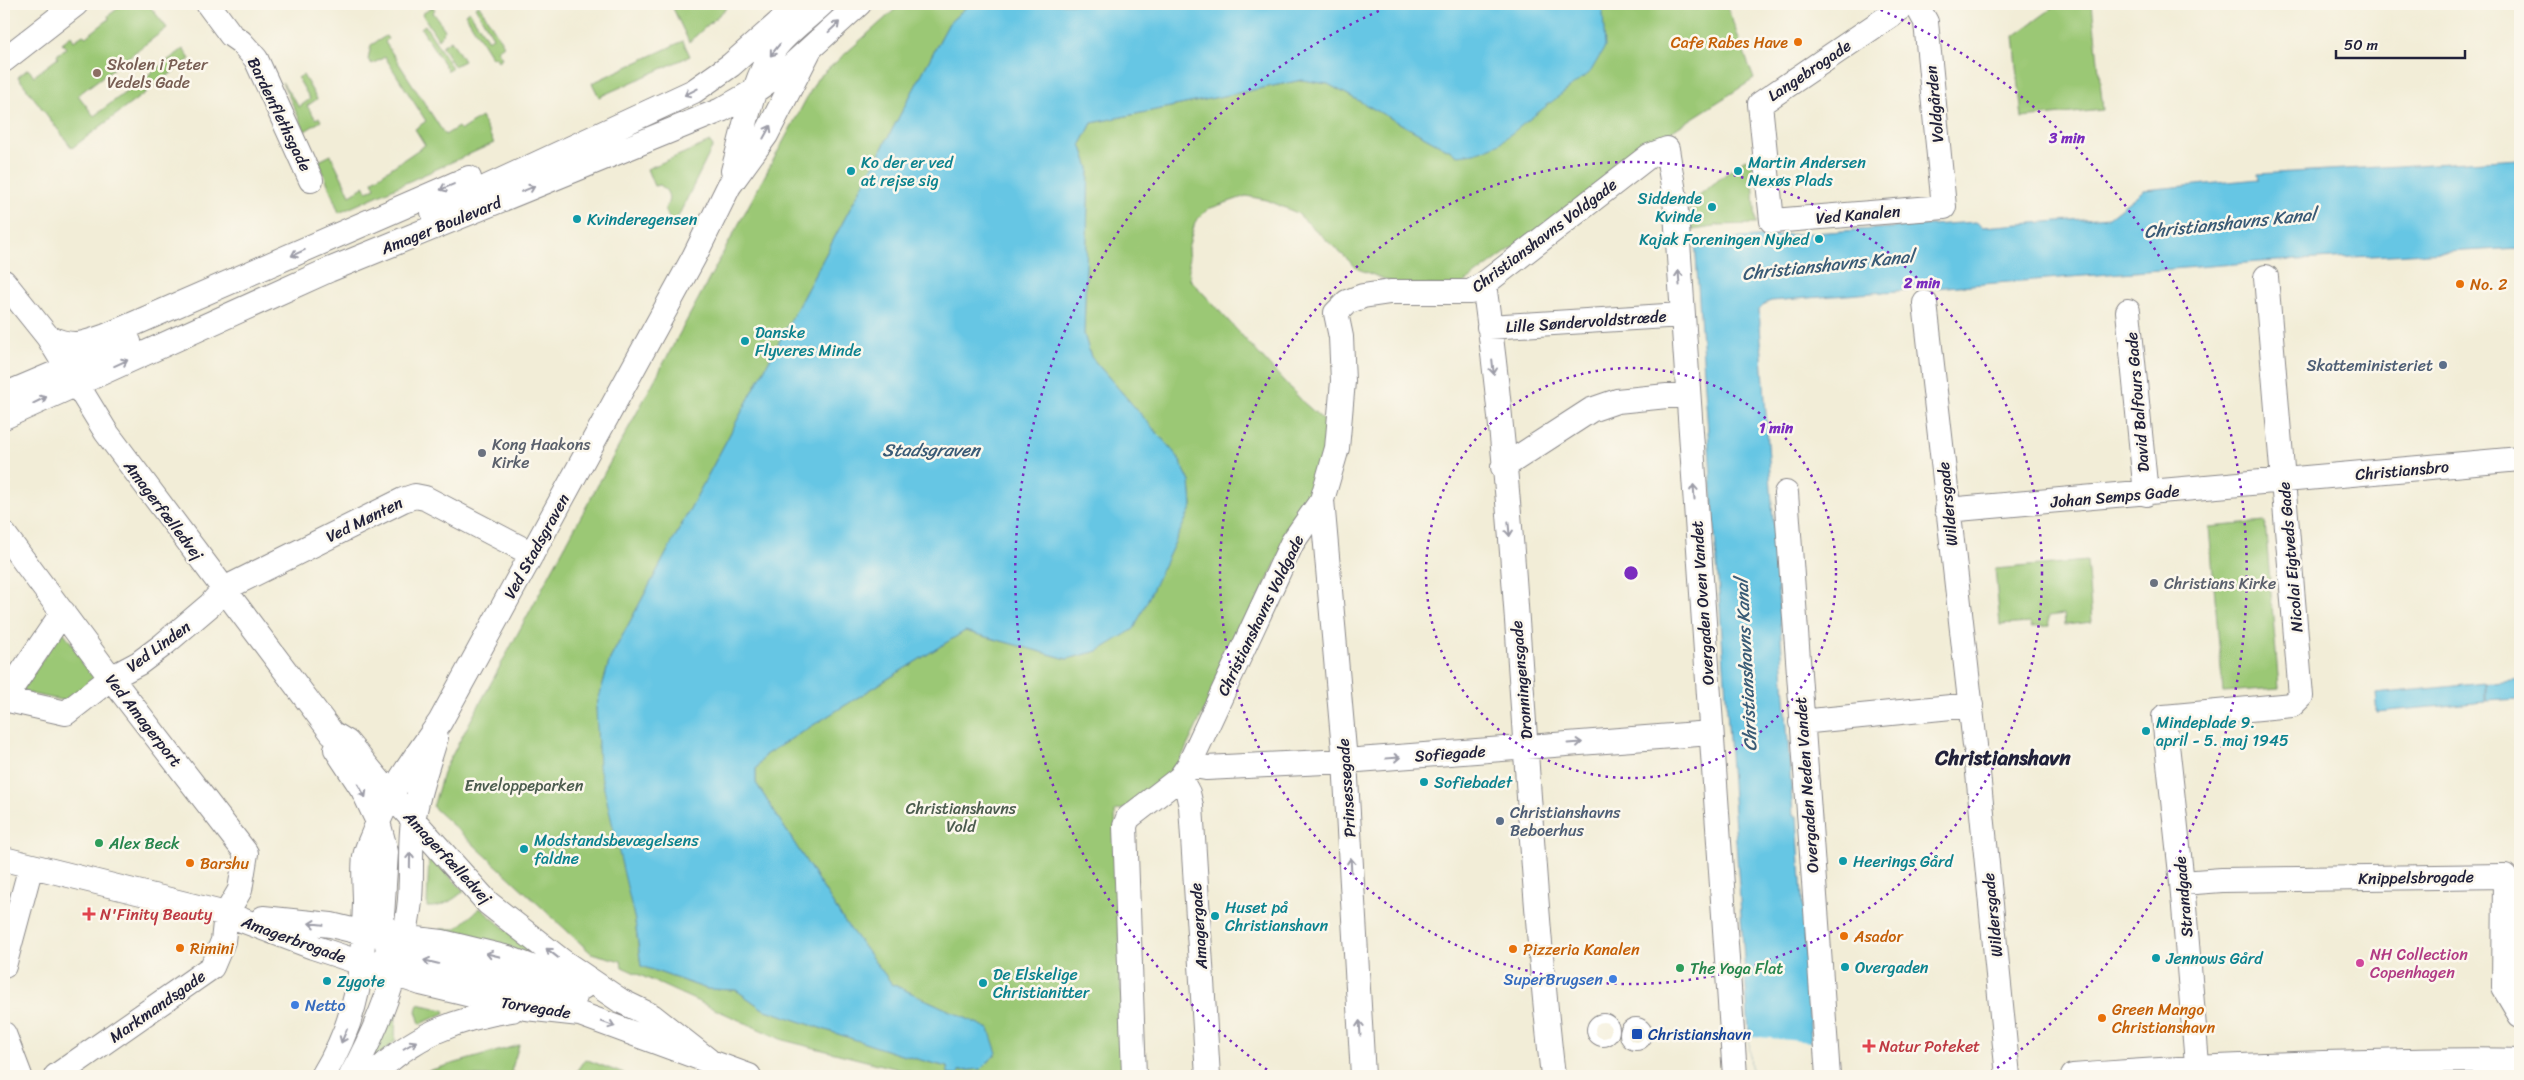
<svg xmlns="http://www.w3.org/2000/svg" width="2524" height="1080" font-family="Sriracha,sans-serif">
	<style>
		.green { fill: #9bc875; stroke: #5e7558 }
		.water { fill: #66c6e4; stroke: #447490 }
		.pier { fill: #f2edd7 }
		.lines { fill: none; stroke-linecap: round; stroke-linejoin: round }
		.minor-casing { stroke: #8a8889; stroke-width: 26 }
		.minor { stroke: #fff; stroke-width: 24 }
		.oneway { stroke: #9c9ca7 }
		.ring { fill: none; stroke: #7b2cbf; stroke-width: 2.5; stroke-dasharray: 2.5 5 }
		.food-dot { fill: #e8710a; stroke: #fbf7ec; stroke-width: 2 }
		.education-dot { fill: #8d6e63; stroke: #fbf7ec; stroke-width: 2 }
		.culture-dot { fill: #0f9aa8; stroke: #fbf7ec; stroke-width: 2 }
		.service-dot { fill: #5c6f8a; stroke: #fbf7ec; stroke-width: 2 }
		.worship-dot { fill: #6b7280; stroke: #fbf7ec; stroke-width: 2 }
		.leisure-dot { fill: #2e9e5b; stroke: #fbf7ec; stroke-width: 2 }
		.health-dot { fill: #e0444e; stroke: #fbf7ec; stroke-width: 2 }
		.hotel-dot { fill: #d1479c; stroke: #fbf7ec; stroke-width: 2 }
		.shop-dot { fill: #3f7fe0; stroke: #fbf7ec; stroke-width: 2 }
		.transit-dot { fill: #1a4fb4; stroke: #fbf7ec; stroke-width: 2 }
		.labels { text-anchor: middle; stroke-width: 5; stroke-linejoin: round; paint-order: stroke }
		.food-label { font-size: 16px; fill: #c56008; stroke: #fbf7ec; text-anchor: start }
		.education-label { font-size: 16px; fill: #785e54; stroke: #fbf7ec; text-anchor: start }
		.street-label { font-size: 16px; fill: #22223b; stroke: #fbf7ec }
		.culture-label { font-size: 16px; fill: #0d838f; stroke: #fbf7ec; text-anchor: start }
		.service-label { font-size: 16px; fill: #4e5e75; stroke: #fbf7ec; text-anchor: end }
		.worship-label { font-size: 16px; fill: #5b616d; stroke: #fbf7ec; text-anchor: start }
		.park-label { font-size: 16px; fill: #4c5c4f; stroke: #fbf7ec }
		.leisure-label { font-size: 16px; fill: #27864d; stroke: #fbf7ec; text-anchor: start }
		.health-label { font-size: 16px; fill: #be3a42; stroke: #fbf7ec; text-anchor: start }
		.hotel-label { font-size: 16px; fill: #b23c85; stroke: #fbf7ec; text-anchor: start }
		.shop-label { font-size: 16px; fill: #366cbe; stroke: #fbf7ec; text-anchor: end }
		.transit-label { font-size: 16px; fill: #164399; stroke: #fbf7ec; text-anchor: start }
		.water-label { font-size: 18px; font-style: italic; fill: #3a5b76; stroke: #fbf7ec }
		.district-label { font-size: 21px; font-weight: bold; fill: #22223b; stroke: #fbf7ec }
		.centre { fill: #7b2cbf; stroke: #fbf7ec; stroke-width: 2.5 }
		.ring-label { font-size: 15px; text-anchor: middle; font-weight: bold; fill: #7b2cbf; stroke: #fbf7ec; stroke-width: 5; stroke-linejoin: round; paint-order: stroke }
	</style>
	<rect width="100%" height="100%" fill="#fbf7ec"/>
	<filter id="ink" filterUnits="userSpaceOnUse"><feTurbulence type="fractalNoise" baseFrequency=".02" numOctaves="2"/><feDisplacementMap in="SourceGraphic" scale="10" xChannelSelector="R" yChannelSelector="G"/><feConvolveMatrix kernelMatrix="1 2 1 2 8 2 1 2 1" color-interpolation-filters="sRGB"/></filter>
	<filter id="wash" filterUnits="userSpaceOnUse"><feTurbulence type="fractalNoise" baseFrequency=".0096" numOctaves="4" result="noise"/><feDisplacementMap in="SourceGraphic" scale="20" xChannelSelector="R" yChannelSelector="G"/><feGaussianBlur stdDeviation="1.12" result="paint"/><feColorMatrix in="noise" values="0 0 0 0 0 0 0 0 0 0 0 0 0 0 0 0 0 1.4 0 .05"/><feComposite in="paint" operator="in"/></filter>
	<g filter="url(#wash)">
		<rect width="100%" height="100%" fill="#f2edd7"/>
		<!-- green -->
		<path class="green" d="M113,4H148L167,28L78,95L94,116L183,49L190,59L72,148L18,77L28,69L34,76L58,58L57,55L66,48L62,43L71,36L74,41L83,35L86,37L109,19L108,16L117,9Z
			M671,4H731L689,42Z
			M901,4H970L949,23L610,659L596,708L635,921L641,966L707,989L736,990L763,1009L898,1054L947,1067L948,1073L956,1075L959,1071L981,1069L989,1029L892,984L844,921L756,783V769L765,755L965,631L1067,659L1098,651L1134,628L1192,506L1190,482L1178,457L1091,357L1084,334L1089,168L1081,144L1092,123L1302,80L1328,84L1458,155L1603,13L1599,4H1726L1754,79L1666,135L1460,286L1397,284L1358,269L1297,213L1267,200L1246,196L1208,209L1195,222L1188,249L1190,279L1304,403L1328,424L1330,433L1307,498L1176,769L1127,808L1115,811L1124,1076H926L783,1040L622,967L621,961L591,953L433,807L444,770L817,79Z
			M2058,4H2092L2103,110L2022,118L2014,36Z
			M479,5L504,45L497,50L502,58L498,61L495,56L492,58L465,14L469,11L488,40L493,37L475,7Z
			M433,7L435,10L433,12L445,30L438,39L422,14Z
			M425,25L452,68L448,71L421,28Z
			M386,36L388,39L385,42L445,135L458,127L461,130L481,117L494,143L339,213L319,161L331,155L350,195L365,186L367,191L375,188L372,181L425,145L415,129L426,121L385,57L372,64L368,60L371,45Z
			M451,40L464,61L454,66L442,46Z
			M683,41L690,56L599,97L592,83Z
			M303,75L317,99L307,106L316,119L319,117L321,121L305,131L282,82L299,107L310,99L298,78Z
			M710,142L713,146L673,227L665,209C671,199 670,192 660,185L654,186L647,169Z
			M1745,159L1752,164L1756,224L1715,225V227L1692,230L1689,203Z
			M2265,522L2279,688L2223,692L2209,527Z
			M2087,561L2092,622L2065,625L2064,614L2048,616L2049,626L2031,627L2030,623L2000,625L1995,569Z
			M62,630L96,677L66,701L21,692Z
			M429,855L464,891C453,900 442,908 427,907Z
			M480,908L540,958L439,935L441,929H456Z
			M418,1004L444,1010L445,1013L420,1024L416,1011Z
			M391,1011L396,1013L395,1041L367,1066Z
			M519,1045L511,1072L525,1076H410Z
			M585,1059L629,1076H573Z"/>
		<!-- water -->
		<path class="water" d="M970,4H1599L1603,13L1605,47L1591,71L1498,144L1475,153L1458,155L1328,84L1302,80L1092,123L1081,144L1089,168L1084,334L1091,357L1178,457L1190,482L1192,506L1134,629L1098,651L1067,659L965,631L765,755L756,769V783L844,921L892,984L989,1029L997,1053L981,1069L959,1071L957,1075L948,1073L947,1067L898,1054L763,1009L736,990L707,989L641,966L635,921L599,767L596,708L610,659L949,23Z
			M2520,159V248L2259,262L1771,301L1766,303L1759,310L1793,816H1797L1813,1076H1752L1695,241L1976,222L1983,227L2109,217L2144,190L2259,179L2258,174Z
			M2520,680V699L2486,701V684Z
			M2485,683V702L2377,712L2375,694Z"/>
		<!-- pier -->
		<path class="pier" d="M1749,1036L1811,1042L1813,1076H1752Z"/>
	</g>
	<g filter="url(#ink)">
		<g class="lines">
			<defs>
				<path id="minor" d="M208,4L231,35L241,42L256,59L311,180
					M1907,4L1760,104L1772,221L1944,207L1926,22L1916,4
					M4,60L76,4
					M733,171C743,136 753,77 775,48C787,32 807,18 822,4
					M433,212L694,91L731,65L800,4
					M4,282L48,337L106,432L332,733L347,742L390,794L488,903L562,961L621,1001L652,1016L708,1060
					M1484,284C1521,546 1523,813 1553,1076
					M1925,303L1975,745
					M2128,311L2146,494
					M1489,327L1682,315
					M48,337C72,348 81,345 106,336L469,178
					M4,395L129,342
					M4,417L329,270L721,110L756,90L792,65L859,4
					M1503,467L1591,410L1617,401L1687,394
					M1786,493L1828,1076
					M1322,500L1345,761L1363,1076
					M1947,510L2520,459
					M4,534L111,678L246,853L240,890L226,914L223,941L212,967L56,1076
					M4,699L66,713L111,678L139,663L163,645L210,605L224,589L403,500L415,496L425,498L532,554
					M4,699L63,612
					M1801,722L1971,705
					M336,749L363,790L378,822L386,852L382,917L388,950
					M1976,753L2008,1076
					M1189,765L1206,768L1345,761L1711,733
					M1180,778L1188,793L1191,806L1208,1076
					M4,859L226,914L313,947L421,983L526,1008L580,1014L749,1076
					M2182,883L2222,880L2505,876L2504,988L2520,1015
					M263,918L331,925L364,933L442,942L508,958L583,987
					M384,958L399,955L414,958L575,997
					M4,966L31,866
					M1599 1030a4 4 0 1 1 8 0a4 4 0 1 1-8 0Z
					M1632 1034a4 4 0 1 1 8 0a4 4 0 1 1-8 0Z
					M4,1034L20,1076
					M323,1076C359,1016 363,971 365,902C365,887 363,871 365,857C366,849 371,840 374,832C390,790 414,759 440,722L694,257L729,186L766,135L810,49
					M351,1076C378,1027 402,965 409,909C413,880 409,850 413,822C417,793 428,765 436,737
					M373,1076C411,1036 458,1018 512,1010
					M1134,1076L1125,826L1128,818L1180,778L1189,765L1292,543L1322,500L1337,448L1340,415L1343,381L1341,337L1336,313L1347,302L1363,296L1390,292H1470L1484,284L1649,156L1667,149L1675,198L1735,1076
					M2073,1076C2171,1068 2270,1064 2368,1062C2419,1061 2470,1059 2520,1061
					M2198,1076L2182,883L2164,717L2292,705L2301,696L2266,277"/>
			</defs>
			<!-- minor casing -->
			<use href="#minor" class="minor-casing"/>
			<!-- minor -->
			<use href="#minor" class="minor"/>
		</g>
		<!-- one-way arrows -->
		<defs><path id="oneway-shaft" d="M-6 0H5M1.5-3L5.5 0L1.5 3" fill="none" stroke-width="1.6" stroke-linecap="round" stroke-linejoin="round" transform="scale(1.25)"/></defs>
		<g class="oneway">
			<use href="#oneway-shaft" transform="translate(834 27) rotate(-43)"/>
			<use href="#oneway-shaft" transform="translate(775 50) rotate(128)"/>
			<use href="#oneway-shaft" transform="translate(691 92) rotate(153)"/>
			<use href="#oneway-shaft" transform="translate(767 132) rotate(-61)"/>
			<use href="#oneway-shaft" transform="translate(447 187) rotate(157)"/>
			<use href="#oneway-shaft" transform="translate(528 189) rotate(-22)"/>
			<use href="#oneway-shaft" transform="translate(298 253) rotate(156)"/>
			<use href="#oneway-shaft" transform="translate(1679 278) rotate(-94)"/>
			<use href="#oneway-shaft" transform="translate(121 363) rotate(-24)"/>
			<use href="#oneway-shaft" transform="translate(1493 367) rotate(84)"/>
			<use href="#oneway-shaft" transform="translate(40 400) rotate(-26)"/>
			<use href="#oneway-shaft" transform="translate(1694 492) rotate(-94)"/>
			<use href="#oneway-shaft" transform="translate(1509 529) rotate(85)"/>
			<use href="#oneway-shaft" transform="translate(1575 743) rotate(-4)"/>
			<use href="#oneway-shaft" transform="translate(1393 758) rotate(-4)"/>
			<use href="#oneway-shaft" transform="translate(362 791) rotate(61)"/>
			<use href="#oneway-shaft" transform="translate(410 860) rotate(-89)"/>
			<use href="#oneway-shaft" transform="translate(1351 865) rotate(-93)"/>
			<use href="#oneway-shaft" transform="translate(316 924) rotate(-174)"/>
			<use href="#oneway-shaft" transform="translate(552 953) rotate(-142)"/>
			<use href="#oneway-shaft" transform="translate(493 955) rotate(-166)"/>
			<use href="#oneway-shaft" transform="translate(431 962) rotate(-167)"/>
			<use href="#oneway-shaft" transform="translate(608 1024) rotate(20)"/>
			<use href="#oneway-shaft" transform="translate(1360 1028) rotate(-93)"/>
			<use href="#oneway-shaft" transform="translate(344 1036) rotate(113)"/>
			<use href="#oneway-shaft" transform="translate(410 1045) rotate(-30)"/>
		</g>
	</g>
	<!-- distance rings -->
	<g class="ring">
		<circle cx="1631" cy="573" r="205"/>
		<circle cx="1631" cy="573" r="411"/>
		<path d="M1273 1074A616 616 0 0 1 1395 4M1867 4A616 616 0 0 1 1989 1074"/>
	</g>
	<!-- markers -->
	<g class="food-dot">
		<circle cx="1798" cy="42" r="5"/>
		<circle cx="2460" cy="284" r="5"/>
		<circle cx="190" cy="863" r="5"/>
		<circle cx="1844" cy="936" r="5"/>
		<circle cx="180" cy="948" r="5"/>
		<circle cx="1513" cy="949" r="5"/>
		<circle cx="2102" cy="1018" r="5"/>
	</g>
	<circle class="education-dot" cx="97" cy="73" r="5"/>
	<g class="culture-dot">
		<circle cx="851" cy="171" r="5"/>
		<circle cx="1738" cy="171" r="5"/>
		<circle cx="1712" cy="207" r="5"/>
		<circle cx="577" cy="219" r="5"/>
		<circle cx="1819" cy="239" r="5"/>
		<circle cx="745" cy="341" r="5"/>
		<circle cx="2146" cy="731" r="5"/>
		<circle cx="1424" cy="782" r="5"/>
		<circle cx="524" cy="849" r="5"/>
		<circle cx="1843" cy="861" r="5"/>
		<circle cx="1215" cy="916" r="5"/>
		<circle cx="2156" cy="958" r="5"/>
		<circle cx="1845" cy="967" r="5"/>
		<circle cx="327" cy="981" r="5"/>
		<circle cx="983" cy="983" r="5"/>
	</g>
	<g class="service-dot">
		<circle cx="2443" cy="365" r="5"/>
		<circle cx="1500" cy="821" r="5"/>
	</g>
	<g class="worship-dot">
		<circle cx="482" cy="453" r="5"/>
		<circle cx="2154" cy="583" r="5"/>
	</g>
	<g class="leisure-dot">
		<circle cx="99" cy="843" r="5"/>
		<circle cx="1680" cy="968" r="5"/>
	</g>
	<g class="health-dot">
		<path d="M86.5 906.5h5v5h5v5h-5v5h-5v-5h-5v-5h5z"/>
		<path d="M1866.5 1038.5h5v5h5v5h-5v5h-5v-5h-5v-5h5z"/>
	</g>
	<circle class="hotel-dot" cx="2360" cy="963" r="5"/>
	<g class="shop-dot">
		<circle cx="1613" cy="979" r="5"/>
		<circle cx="295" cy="1005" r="5"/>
	</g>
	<rect class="transit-dot" x="1631" y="1028" width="12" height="12" rx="2.5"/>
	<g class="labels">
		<!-- food labels -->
		<g class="food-label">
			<text x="1788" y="48" text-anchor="end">Cafe Rabes Have</text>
			<text x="2470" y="290">No. 2</text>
			<text x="200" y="869">Barshu</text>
			<text x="1854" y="942">Asador</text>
			<text x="190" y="954">Rimini</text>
			<text x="1523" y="955">Pizzeria Kanalen</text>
			<text x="2112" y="1015">Green Mango<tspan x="2112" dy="18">Christianshavn</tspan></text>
		</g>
		<!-- education labels -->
		<g class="education-label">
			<text x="107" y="70">Skolen i Peter<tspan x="107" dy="18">Vedels Gade</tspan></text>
		</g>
		<!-- street labels -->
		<g class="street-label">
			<text transform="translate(1809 70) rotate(-34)" y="6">Langebrogade</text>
			<text transform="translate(1934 104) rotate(-95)" y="6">Voldgården</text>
			<text transform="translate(280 114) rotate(64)" y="6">Bardenflethsgade</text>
			<text transform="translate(1858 214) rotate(-5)" y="6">Ved Kanalen</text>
			<text transform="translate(441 225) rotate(-22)" y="6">Amager Boulevard</text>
			<text transform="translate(1544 235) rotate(-37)" y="6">Christianshavns Voldgade</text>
			<text transform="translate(1586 321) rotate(-4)" y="6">Lille Søndervoldstræde</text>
			<text transform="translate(2137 402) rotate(-95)" y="6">David Balfours Gade</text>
			<text transform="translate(2402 470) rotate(-5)" y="6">Christiansbro</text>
			<text transform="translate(2115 496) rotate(-5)" y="6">Johan Semps Gade</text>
			<text transform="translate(1947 504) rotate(-96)" y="6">Wildersgade</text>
			<text transform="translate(164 510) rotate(53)" y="6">Amagerfælledvej</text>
			<text transform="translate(364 519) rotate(-26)" y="6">Ved Mønten</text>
			<text transform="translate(536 546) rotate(-61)" y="6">Ved Stadsgraven</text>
			<text transform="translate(2290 557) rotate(-95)" y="6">Nicolai Eigtveds Gade</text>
			<text transform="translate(1702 603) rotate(-94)" y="6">Overgaden Oven Vandet</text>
			<text transform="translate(1260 615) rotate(-64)" y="6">Christianshavns Voldgade</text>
			<text transform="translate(158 646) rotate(-36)" y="6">Ved Linden</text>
			<text transform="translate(1521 680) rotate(-95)" y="6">Dronningensgade</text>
			<text transform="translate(144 720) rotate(52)" y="6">Ved Amagerport</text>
			<text transform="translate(1450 753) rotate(-4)" y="6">Sofiegade</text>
			<text transform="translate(1806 785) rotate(-94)" y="6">Overgaden Neden Vandet</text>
			<text transform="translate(1346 788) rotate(-94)" y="6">Prinsessegade</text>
			<text transform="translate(448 857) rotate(47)" y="6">Amagerfælledvej</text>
			<text transform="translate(2416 877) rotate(-1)" y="6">Knippelsbrogade</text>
			<text transform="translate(2183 897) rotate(-95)" y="6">Strandgade</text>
			<text transform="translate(1992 915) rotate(-96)" y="6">Wildersgade</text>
			<text transform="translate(1198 926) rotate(-94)" y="6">Amagergade</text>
			<text transform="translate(294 939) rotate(20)" y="6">Amagerbrogade</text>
			<text transform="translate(157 1006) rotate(-35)" y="6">Markmandsgade</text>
			<text transform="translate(536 1007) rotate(9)" y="6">Torvegade</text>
		</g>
		<!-- culture labels -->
		<g class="culture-label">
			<text x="861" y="168">Ko der er ved<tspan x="861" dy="18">at rejse sig</tspan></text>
			<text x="1748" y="168">Martin Andersen<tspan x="1748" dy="18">Nexøs Plads</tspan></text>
			<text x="1702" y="204" text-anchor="end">Siddende<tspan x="1702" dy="18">Kvinde</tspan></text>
			<text x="587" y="225">Kvinderegensen</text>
			<text x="1809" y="245" text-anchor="end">Kajak Foreningen Nyhed</text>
			<text x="755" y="338">Danske<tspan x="755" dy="18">Flyveres Minde</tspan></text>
			<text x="2156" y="728">Mindeplade 9.<tspan x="2156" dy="18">april - 5. maj 1945</tspan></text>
			<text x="1434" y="788">Sofiebadet</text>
			<text x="534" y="846">Modstandsbevægelsens<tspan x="534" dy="18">faldne</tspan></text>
			<text x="1853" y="867">Heerings Gård</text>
			<text x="1225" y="913">Huset på<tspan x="1225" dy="18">Christianshavn</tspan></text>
			<text x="2166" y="964">Jennows Gård</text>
			<text x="1855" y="973">Overgaden</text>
			<text x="993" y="980">De Elskelige<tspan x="993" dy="18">Christianitter</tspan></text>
			<text x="337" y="987">Zygote</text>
		</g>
		<!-- service labels -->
		<g class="service-label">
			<text x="2433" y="371">Skatteministeriet</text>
			<text x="1510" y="818" text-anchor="start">Christianshavns<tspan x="1510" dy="18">Beboerhus</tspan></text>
		</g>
		<!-- worship labels -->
		<g class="worship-label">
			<text x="492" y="450">Kong Haakons<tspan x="492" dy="18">Kirke</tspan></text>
			<text x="2164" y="589">Christians Kirke</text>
		</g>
		<!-- park labels -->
		<g class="park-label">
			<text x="524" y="791">Enveloppeparken</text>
			<text x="961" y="814">Christianshavns<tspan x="961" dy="18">Vold</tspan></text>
		</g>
		<!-- leisure labels -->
		<g class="leisure-label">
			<text x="109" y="849">Alex Beck</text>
			<text x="1690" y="974">The Yoga Flat</text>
		</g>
		<!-- health labels -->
		<g class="health-label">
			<text x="100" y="920">N'Finity Beauty</text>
			<text x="1879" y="1052">Natur Poteket</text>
		</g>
		<!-- hotel labels -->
		<g class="hotel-label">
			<text x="2370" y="960">NH Collection<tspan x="2370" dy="18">Copenhagen</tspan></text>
		</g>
		<!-- shop labels -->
		<g class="shop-label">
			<text x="1603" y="985">SuperBrugsen</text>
			<text x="305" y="1011" text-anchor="start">Netto</text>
		</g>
		<!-- transit labels -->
		<g class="transit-label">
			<text x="1648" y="1040">Christianshavn</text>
		</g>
		<!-- water labels -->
		<g class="water-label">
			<text transform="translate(2230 223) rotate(-6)" y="6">Christianshavns Kanal</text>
			<text transform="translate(1828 265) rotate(-6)" y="6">Christianshavns Kanal</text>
			<text x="931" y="456">Stadsgraven</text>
			<text transform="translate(1746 665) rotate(-93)" y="6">Christianshavns Kanal</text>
		</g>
		<!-- district labels -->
		<g class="district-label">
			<text x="2003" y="765">Christianshavn</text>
		</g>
	</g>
	<circle cx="1631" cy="573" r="8" class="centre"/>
	<g class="ring-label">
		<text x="2067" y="143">3 min</text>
		<text x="1922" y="288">2 min</text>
		<text x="1776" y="433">1 min</text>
	</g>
	<!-- margin -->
	<rect width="2524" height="1080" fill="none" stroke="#fbf7ec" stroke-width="20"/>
	<!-- scale -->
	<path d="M2336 50v8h129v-8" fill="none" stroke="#22223b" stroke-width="2.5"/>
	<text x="2344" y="50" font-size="15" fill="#22223b" stroke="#fbf7ec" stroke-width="4" paint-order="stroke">50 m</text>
</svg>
